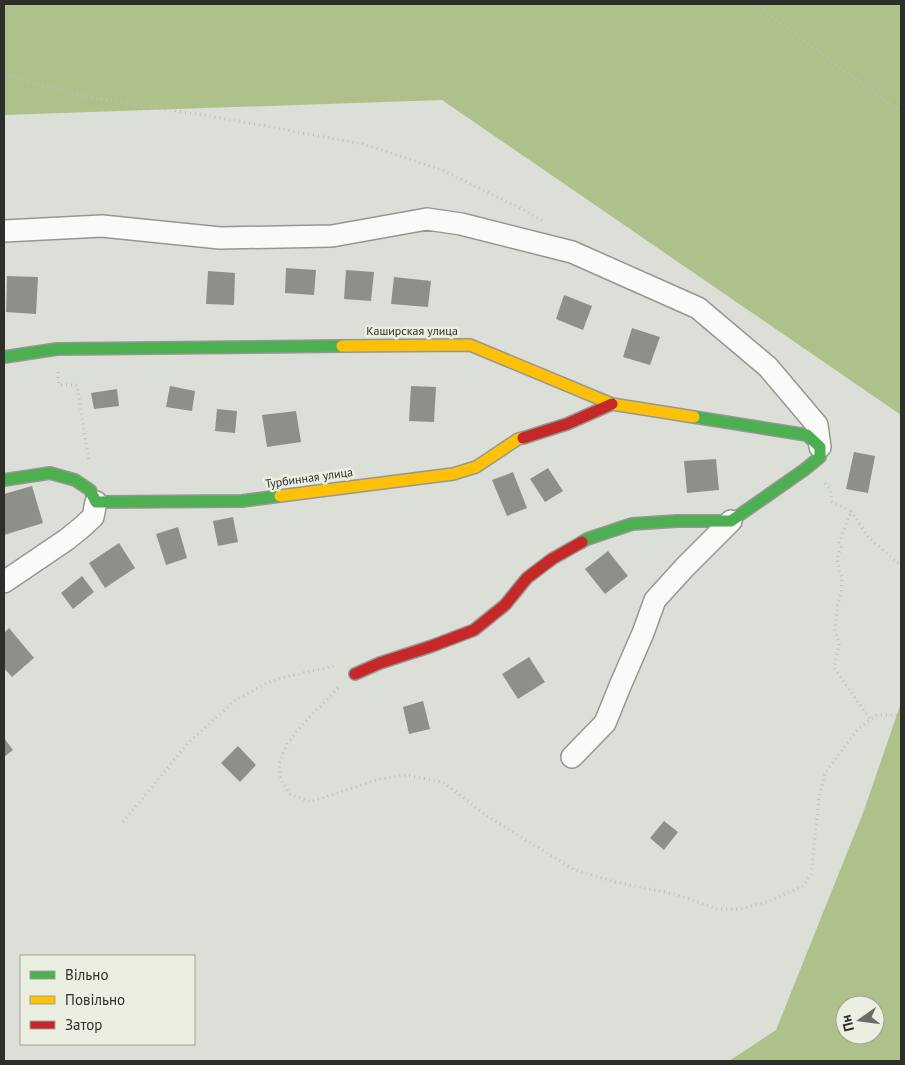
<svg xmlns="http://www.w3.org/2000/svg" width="905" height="1065" font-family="'PT Sans',sans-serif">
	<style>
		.forest { fill: #aec18a; fill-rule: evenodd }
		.building { fill: #8d8f8a }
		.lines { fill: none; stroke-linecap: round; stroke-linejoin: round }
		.street-casing { stroke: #959792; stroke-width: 24 }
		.fast-casing { stroke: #959792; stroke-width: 14 }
		.slow-casing { stroke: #959792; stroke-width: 14 }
		.jam-casing { stroke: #959792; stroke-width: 14 }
		.path { stroke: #bebfbc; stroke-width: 3; stroke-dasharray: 1 4; stroke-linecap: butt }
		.street { stroke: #fafaf9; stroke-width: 21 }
		.fast { stroke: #4caf50; stroke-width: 11 }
		.slow { stroke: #ffc107; stroke-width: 11 }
		.jam { stroke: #c62828; stroke-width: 11 }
		.labels { text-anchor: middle; stroke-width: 5; stroke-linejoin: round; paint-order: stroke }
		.street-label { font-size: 12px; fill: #2d2f2a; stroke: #eaefe2 }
	</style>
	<rect width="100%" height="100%" fill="#dcdfd8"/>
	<!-- forest -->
	<path class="forest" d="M4,4H901V415L442,100L4,115Z
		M901,703V1061H729L776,1030L863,813ZM845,1005H875V1035H845Z"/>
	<!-- building -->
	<path class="building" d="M286,268L316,270L314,295L285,293Z
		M346,270L374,272L371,301L344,299Z
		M208,271L235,273L234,305L206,304Z
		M7,276L38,277L36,314L6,312Z
		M394,277L431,281L428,307L391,304Z
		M564,295L592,306L583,330L556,319Z
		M632,328L660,337L650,365L623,357Z
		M170,386L195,391L192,411L166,407Z
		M411,386L436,387L434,422L409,421Z
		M117,389L119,406L94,409L91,393Z
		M217,409L237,411L235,433L215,431Z
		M296,411L301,442L267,447L262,415Z
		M854,452L875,456L868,493L846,489Z
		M716,459L719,490L687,493L684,461Z
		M548,468L563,491L545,502L530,479Z
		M513,472L527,508L507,516L492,480Z
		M32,486L43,523L4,535V494Z
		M233,517L238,542L218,546L213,521Z
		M178,527L187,558L166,565L156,534Z
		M119,543L135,568L105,588L89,563Z
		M608,551L628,576L605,594L585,569Z
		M82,576L94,592L73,609L61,593Z
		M9,628L34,658L12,677L4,668V633Z
		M529,657L545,682L518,699L502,674Z
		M423,701L430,729L409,734L403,707Z
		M4,738L13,750L4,757Z
		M238,746L256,765L240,782L221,763Z
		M664,821L678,832L664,850L650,838Z"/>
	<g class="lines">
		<defs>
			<path id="street" d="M4,231L102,226L220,238L332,236L427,219L461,224L572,252L698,308L768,367L817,425L820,447
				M4,582L66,540L81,528L93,517L96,502
				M572,757L605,723L620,686L643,633L655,600L685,567L731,521"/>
			<path id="fast" d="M4,357L57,349L342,346
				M4,480L50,473L75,480L90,490L96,502L242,501L280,496
				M582,542L587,539L632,524L677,521H731L804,470L820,457V447L807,435L694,417"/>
			<path id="slow" d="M342,346L470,345L612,404L694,417
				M280,496L453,474L476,467L518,439L523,438"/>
			<path id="jam" d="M523,438L567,424L612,404
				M355,674L380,663L432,646L474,630L505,605L527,578L552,559L582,542"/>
		</defs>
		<!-- street casing -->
		<use href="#street" class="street-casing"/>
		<!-- fast casing -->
		<use href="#fast" class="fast-casing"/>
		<!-- slow casing -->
		<use href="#slow" class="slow-casing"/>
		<!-- jam casing -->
		<use href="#jam" class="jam-casing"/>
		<!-- path -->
		<path class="path" d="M756,4L797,36L901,112
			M4,75L87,97L221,118L363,144L442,170L524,210L545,222
			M58,372L59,385H77L89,462
			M825,483L830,490L832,502L851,511L839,543L841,547L837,560L842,578L841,594L837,607L835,630L839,644L834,668L870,719
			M851,511L869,538L892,558L901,565
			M338,688L302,725L287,744L279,763L281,780L290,794L310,802L380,779L406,775L443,782L487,816L573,869L615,882L675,894L717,909H740L770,901L803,886L811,874L819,798L825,773L858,729L877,715H901
			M123,822L188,743L237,699L273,680L334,666"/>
		<!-- street -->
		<use href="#street" class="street"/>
		<!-- fast -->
		<use href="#fast" class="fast"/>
		<!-- slow -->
		<use href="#slow" class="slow"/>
		<!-- jam -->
		<use href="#jam" class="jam"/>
	</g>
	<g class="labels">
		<!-- street labels -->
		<g class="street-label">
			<text x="412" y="335">Каширская улица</text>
			<text transform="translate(309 478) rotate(-8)" y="4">Турбинная улица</text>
		</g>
	</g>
	<!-- border -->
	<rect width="905" height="1065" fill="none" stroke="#2d2f2a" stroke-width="10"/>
	<!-- legend -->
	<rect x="20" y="955" width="175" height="90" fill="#eaefe2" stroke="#9ea298"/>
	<rect x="30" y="971" width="25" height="8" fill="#4caf50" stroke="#9ea298"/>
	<text x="65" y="980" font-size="15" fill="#2d2f2a">Вільно</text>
	<rect x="30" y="996" width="25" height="8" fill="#ffc107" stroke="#9ea298"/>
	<text x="65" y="1005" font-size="15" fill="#2d2f2a">Повільно</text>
	<rect x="30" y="1021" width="25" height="8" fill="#c62828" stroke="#9ea298"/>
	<text x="65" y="1030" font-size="15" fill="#2d2f2a">Затор</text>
	<!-- north arrow -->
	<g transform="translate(860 1020) rotate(256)"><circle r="24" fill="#eaefe2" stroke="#9ea298"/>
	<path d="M0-4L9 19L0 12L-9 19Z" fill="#6a6d67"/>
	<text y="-8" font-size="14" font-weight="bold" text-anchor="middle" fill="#2d2f2a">Пн</text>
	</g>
</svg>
